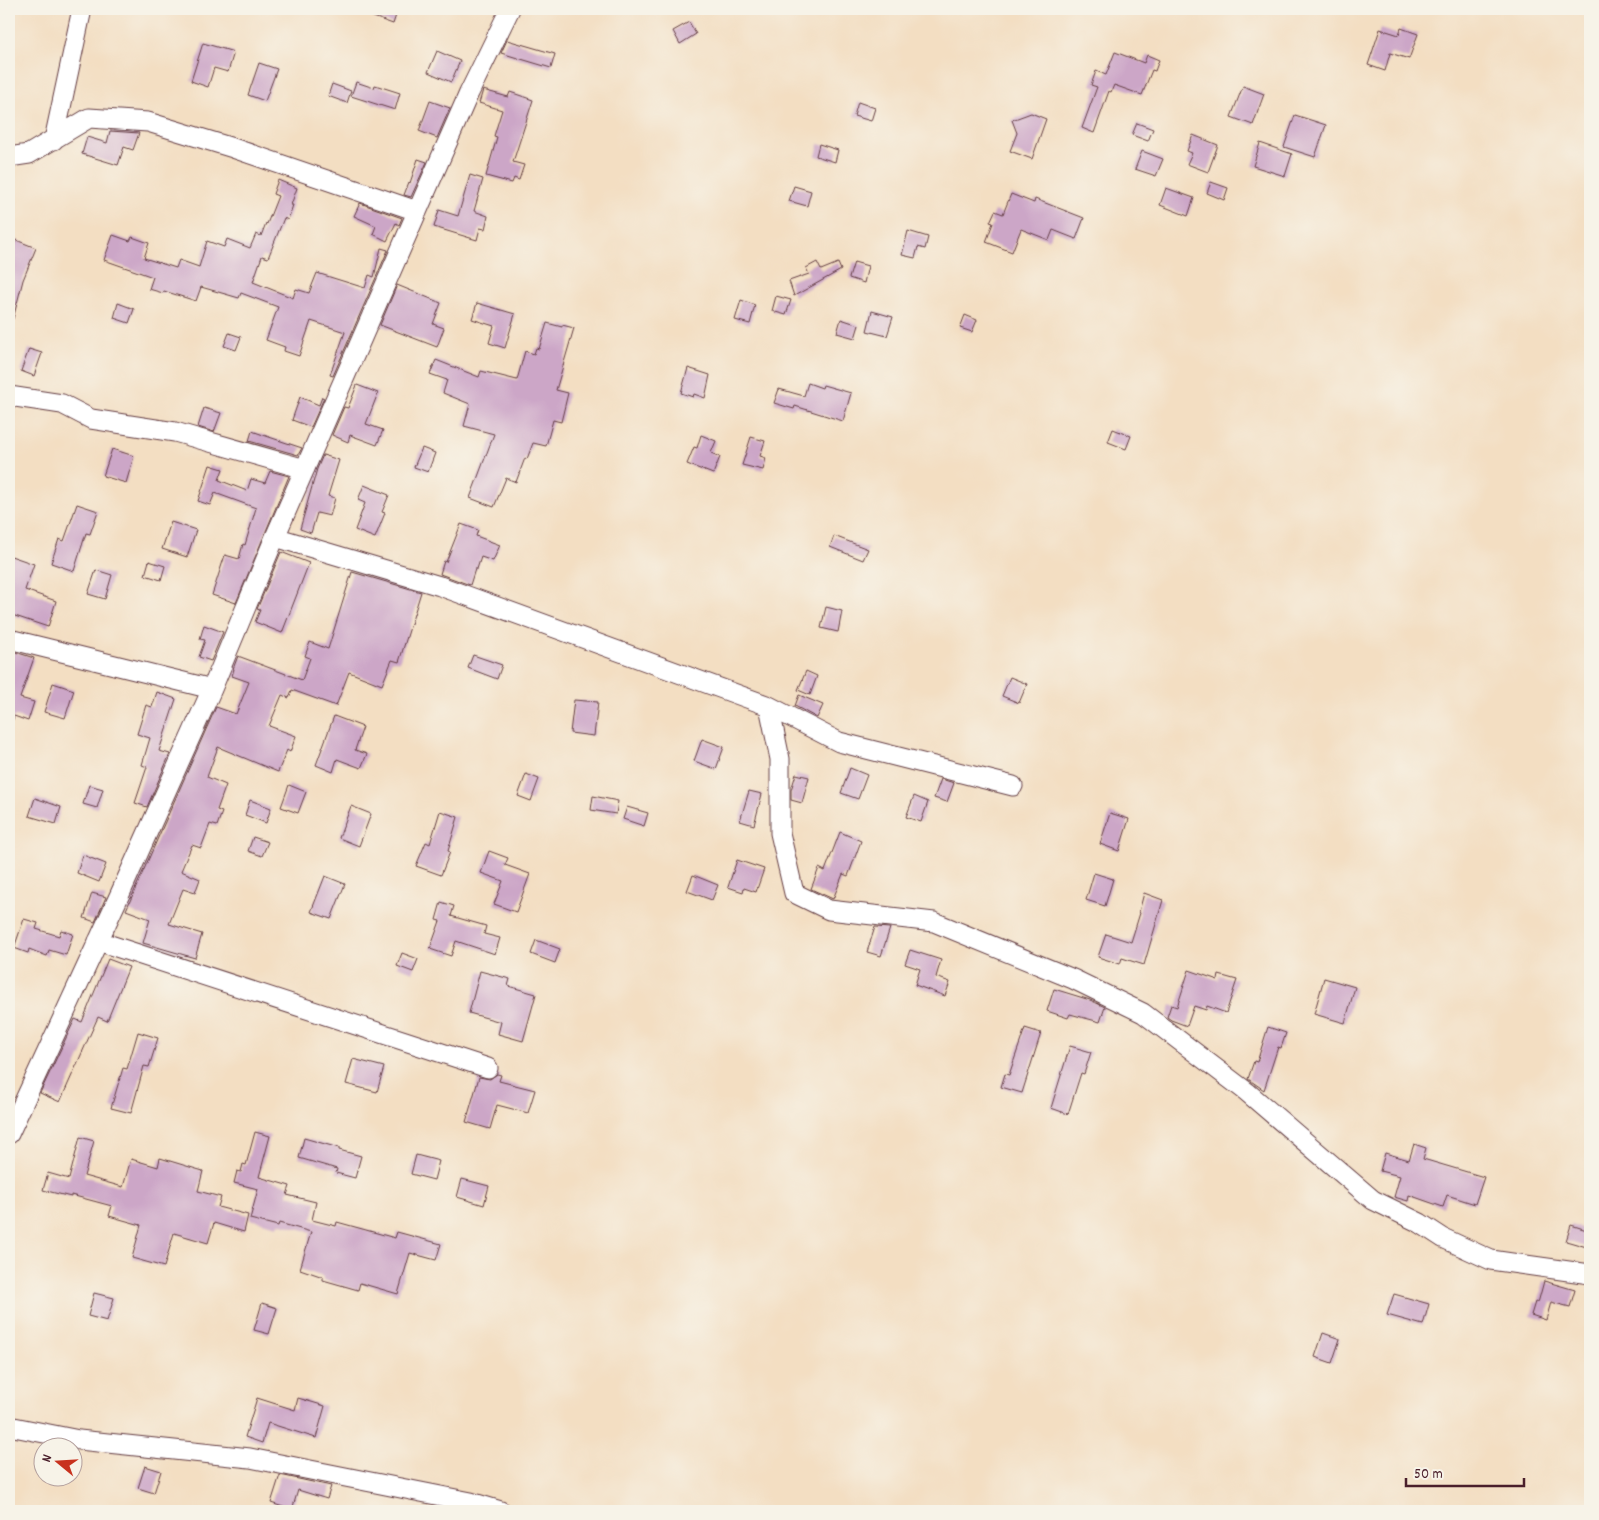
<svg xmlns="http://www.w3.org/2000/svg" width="1599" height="1520" font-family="Dekko,sans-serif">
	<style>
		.building { fill: #cca6c7 }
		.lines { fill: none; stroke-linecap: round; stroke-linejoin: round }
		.minor-casing { stroke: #633c42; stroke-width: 21 }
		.minor { stroke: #fff; stroke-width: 19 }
	</style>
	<rect width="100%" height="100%" fill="#f7f3e8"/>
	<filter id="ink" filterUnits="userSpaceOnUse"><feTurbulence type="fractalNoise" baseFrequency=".02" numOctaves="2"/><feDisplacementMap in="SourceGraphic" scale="10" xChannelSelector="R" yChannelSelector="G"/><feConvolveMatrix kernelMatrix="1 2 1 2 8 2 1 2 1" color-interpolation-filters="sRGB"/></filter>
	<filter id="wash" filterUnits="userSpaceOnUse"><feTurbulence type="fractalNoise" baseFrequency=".0096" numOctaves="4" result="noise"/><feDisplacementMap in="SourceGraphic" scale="20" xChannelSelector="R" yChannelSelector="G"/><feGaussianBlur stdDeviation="1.12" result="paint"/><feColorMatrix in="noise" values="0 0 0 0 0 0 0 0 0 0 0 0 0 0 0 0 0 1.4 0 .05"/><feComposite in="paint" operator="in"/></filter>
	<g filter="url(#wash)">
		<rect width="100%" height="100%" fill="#f3dec2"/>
		<g id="blocks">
			<!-- building -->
			<path class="building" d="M355,9H398L393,24L354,10Z
				M689,22L696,34L680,44L673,31Z
				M1401,28L1418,34L1409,59L1390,53L1385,71L1368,65L1380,29L1399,35Z
				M507,40L555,54L551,68L501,53Z
				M203,43L234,52L228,72L214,68L208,87L191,81Z
				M437,51L460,61L451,82L428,72Z
				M1115,52L1144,63L1147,55L1159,60L1155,71L1152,70L1142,95L1114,85L1111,92L1109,91L1094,133L1082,128L1097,87L1091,85L1096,71L1106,75Z
				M259,63L277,69L265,101L248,95Z
				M356,82L374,88L375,85L400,93L395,110L351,96Z
				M332,84L351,91L347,103L328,96Z
				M1243,86L1264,94L1253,125L1231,117Z
				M483,90L508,97L510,92L533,100L513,162L524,165L519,180L514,178L512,183L486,176L497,137L494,136L502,110L479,103Z
				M430,101L450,108L437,138L419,131Z
				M858,102L875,108L871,121L854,116Z
				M1031,113L1046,119L1032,159L1010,151L1017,133L1012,120Z
				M1295,115L1326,125L1315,157L1284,147Z
				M1137,123L1153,129L1148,141L1132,135Z
				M110,131L139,133L133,150L124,147L118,165L82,154L87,137L107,143Z
				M1193,135L1218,145L1208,172L1187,164L1192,153L1187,151Z
				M1260,143L1292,154L1285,176L1253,166Z
				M819,144L838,150L835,162L816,156Z
				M1142,151L1163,159L1156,176L1135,169Z
				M418,159L427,162L411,197L404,195L409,182L410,183Z
				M470,175L483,179L474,211L488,216L485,229L480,228L477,240L434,227L439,210L458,216Z
				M278,180L297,188L291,205H293L288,220L284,218L268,258L262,256L253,282L293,298L296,289L309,293L317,273L365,288L369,275L374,277L381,248L388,250L333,376L330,375L345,332L311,321L299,356L284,351L285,347L266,340L278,307L241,293L239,298L201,287L196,301L164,291L163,293L149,289L153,277L104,260L113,235L130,241L132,237L149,243L144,258L176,268L179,260L199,267L207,241L224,247L227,239L250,248L256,234L261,236L266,223L267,224L278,196L273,194Z
				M1211,182L1228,188L1224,200L1207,193Z
				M794,186L811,191L807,206L789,201Z
				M1166,188L1194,198L1188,216L1160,205Z
				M1011,194L1034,203L1035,199L1084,218L1076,239L1053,230L1049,240L1021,229L1012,252L986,242L993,223L990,222L995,211L1003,214Z
				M360,203L402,218L399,225L396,223L387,241L373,234L376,226L354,216Z
				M908,231L928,237L925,249L918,247L915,258L902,255Z
				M16,240L36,248L23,280L13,319H9V258Z
				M817,262L821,270L838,263L841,270L794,296L789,281L809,274L806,268Z
				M854,262L868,266L864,283L849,278Z
				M397,285L441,303L433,324L444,328L437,347L380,325Z
				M776,296L791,300L786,315L772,311Z
				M741,300L755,305L750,324L735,320Z
				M118,303L134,309L129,323L114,318Z
				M477,303L515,314L505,348L489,343L494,326L472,319Z
				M872,311L893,317L887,336L867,331Z
				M965,315L977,320L972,332L960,328Z
				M841,319L859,325L855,338L837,333Z
				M547,323L562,327V325L574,328L556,390L568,393L561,422L553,420L546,446L533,443L527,459L525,458L516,482L506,478L494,507L470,498L494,434L464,426L470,404L443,393L447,380L430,374L436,360L479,377L481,371L517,380L525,351L534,354L536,348L539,349Z
				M229,333L241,337L236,350L224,346Z
				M29,349L42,353L34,376L21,371Z
				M688,368L710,375L705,398L694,394L693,397L681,393Z
				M808,383L822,388L823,385L851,393L843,421L795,406L794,409L774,403L779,389L804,396Z
				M357,385L378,393L366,424L383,430L377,445L350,435L348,442L332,435L344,407L348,408Z
				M300,397L319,405L322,397L324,398L311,427L292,420Z
				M204,408L221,413L214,432L198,427Z
				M1113,429L1131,436L1126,449L1108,442Z
				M252,431L272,438L302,448L298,455L249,441Z
				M701,435L716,441L711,453L720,457L713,474L687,464L694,447L697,448Z
				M751,437L765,441L760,456L766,458L763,470L742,465Z
				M422,448L435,453L428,472L414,467Z
				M112,449L134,456L126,483L103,476Z
				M323,455L339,460L328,496L335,498L330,516L317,513L311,533L300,529L317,469Z
				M210,465L223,469L219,480L247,491L251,479L265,483L270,471L289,476L236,603L212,595L225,555L239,559L243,544L245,545L256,508L215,493L210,505L198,501Z
				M364,485L389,495L382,512L385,513L375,538L355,530L365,503L358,500Z
				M77,504L98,511L90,534L86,533L74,571L51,563L59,539L64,541Z
				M171,522L196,530L187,557L162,549Z
				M461,524L478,530L476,536L500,545L493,561L481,557L477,569H475L470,585L440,574L444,561L446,562Z
				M834,536L868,549L863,560L830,547Z
				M281,552L309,563L282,633L255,622L260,610L257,609Z
				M11,556L34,564L25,590L56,601L48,627L9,614V564Z
				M149,561L165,566L161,580L145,575Z
				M96,570L112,575L105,599L88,594Z
				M352,572L421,592L399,662L392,660L382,685L349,672L336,706L292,690L289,698L282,695L269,726L296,736L290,752L287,750L278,772L218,747L207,777L226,785L217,810L222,812L217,826L210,824L201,848L192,845L181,871L200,879L195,893L183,889L169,924L202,934L195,958L143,943L150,919L126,910L216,707L236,714L249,682L232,676L234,669H233L238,656L302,680L310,658L305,656L310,642L328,649Z
				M826,607L842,611L838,632L821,628Z
				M204,625L223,632L211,661L199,657L205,640L200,639Z
				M12,651L34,658L20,698L34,702L28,721L14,716L11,725H9V659Z
				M473,655L502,665L497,679L468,668Z
				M806,671L817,676L810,695L798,690Z
				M1010,677L1027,684L1019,703L1002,696Z
				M53,683L74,690L65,718L44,712Z
				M157,692L176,699L159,751L170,754L147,807L135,803L147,767L142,765L150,738L137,734L146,705L152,707Z
				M799,695L823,705L817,718L795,706Z
				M574,700L598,702L594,736L570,733Z
				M334,716L363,727L355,750L367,754L361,768L337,759L333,772L316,765Z
				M702,739L724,747L716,769L694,761Z
				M850,768L867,775L858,799L841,793Z
				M526,774L539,779L531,801L518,796Z
				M796,774L809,777L802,803L791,800V790Z
				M941,779L954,783L947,802L934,798Z
				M89,785L103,789L97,808L83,804Z
				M289,785L306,792L298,813L281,807Z
				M749,791L762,794L754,825L740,821Z
				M593,796L618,801L616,814L591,810Z
				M914,796L928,802L921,822L906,817Z
				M35,798L61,807L56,824L29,816Z
				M250,800L271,808L266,823L245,815Z
				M351,806L371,814L359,846L339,838Z
				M627,807L648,813L644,826L623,819Z
				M440,811L458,817L448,851L450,852L441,875L416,866L426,842L430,844Z
				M1110,813L1129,819L1119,851L1100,844Z
				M840,832L861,841L848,876L843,874L833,899L811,889L819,868L825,871Z
				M253,837L268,842L262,856L248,851Z
				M489,851L508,858L505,865L530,874L516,912L494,904L503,881L481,873Z
				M83,855L106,864L99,882L77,873Z
				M737,860L764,869L756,892L744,888L743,892L728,887Z
				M1094,873L1113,879L1105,906L1086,900Z
				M693,875L718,885L712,900L687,891Z
				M325,876L345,884L331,919L311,912Z
				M92,893L106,897L95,922L84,918Z
				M1144,893L1163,900L1144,965L1122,958L1120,964L1098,957L1106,934L1131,942L1140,913L1139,912Z
				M441,902L454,906L451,916L486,926L484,934L500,938L495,954L456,941L451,956L430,949L440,921L436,920Z
				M24,919L38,923L36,929L59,936L61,930L73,934L66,955L49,950L47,956L29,949L28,953L14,948Z
				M875,927L890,928L881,956L867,952Z
				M536,940L560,949L555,963L531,954Z
				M910,950L941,960L936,977L950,982L945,996L915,985L920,969L905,964Z
				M402,953L418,959L413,972L397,966Z
				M108,959L129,967L107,1021L98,1017L60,1102L40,1093L75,1019L82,1022Z
				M1189,970L1218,980L1219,975L1237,980L1226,1013L1207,1006L1206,1010L1194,1006L1187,1026L1171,1020L1167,1017L1171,1005L1177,1007Z
				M480,971L510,979L508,986L536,994L523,1041L498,1034L501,1022L469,1013Z
				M1324,978L1355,987L1345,1023L1314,1014Z
				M1054,989L1090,1000L1105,1007L1100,1022L1070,1014L1068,1018L1047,1011Z
				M1268,1027L1286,1033L1281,1048L1278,1047L1264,1090L1248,1079L1254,1061L1257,1062Z
				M1025,1028L1041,1033L1022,1093L1001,1087L1005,1074L1009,1075Z
				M138,1032L158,1038L149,1067L144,1066L131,1113L111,1108L123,1068L127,1069Z
				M1070,1046L1091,1052L1084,1074L1081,1073L1068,1114L1051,1108Z
				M353,1059L384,1067L377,1092L346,1084Z
				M497,1074L501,1075L499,1081L535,1090L528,1113L497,1105L490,1129L466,1122L479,1077L490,1079Z
				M255,1132L270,1136L259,1177L290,1186L287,1195L316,1202L312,1220L336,1226L337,1222L395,1238L397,1232L441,1244L436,1260L410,1253L398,1294L360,1283L358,1290L323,1280V1277L300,1269L311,1232L279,1223L278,1226L250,1219L258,1189L234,1183L237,1171L241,1172L243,1164L246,1165Z
				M80,1137L94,1141L84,1176L123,1187L131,1159L158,1167L160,1158L203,1171L198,1191L221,1197L218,1207L248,1215L244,1232L214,1223L208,1243L174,1233L164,1267L132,1258L141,1225L109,1216L112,1206L71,1195V1197L43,1190L48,1173L69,1179Z
				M304,1138L339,1148V1150L361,1156L355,1178L336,1173L337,1169L299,1158Z
				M1414,1144L1426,1148L1423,1159L1484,1177L1475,1204L1447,1195L1443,1207L1409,1195L1408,1201L1394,1197L1400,1176L1380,1171L1385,1153L1409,1160Z
				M416,1155L439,1161L434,1180L411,1174Z
				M462,1179L489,1186L484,1205L457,1197Z
				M1571,1225L1590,1231V1248L1566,1241Z
				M1544,1281L1575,1290L1570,1307L1551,1302L1546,1320L1531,1315L1535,1302L1538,1303Z
				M94,1293L114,1298L107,1321L88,1316Z
				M1394,1294L1429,1304L1423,1325L1387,1315Z
				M262,1303L277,1308L269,1334L254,1330Z
				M1323,1333L1340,1339L1332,1363L1315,1357Z
				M257,1398L295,1410L298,1398L325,1406L316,1438L268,1423L262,1443L245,1437Z
				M145,1466L161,1471L154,1493L138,1488Z
				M280,1475L331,1486L327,1499L298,1490L292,1510L271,1503Z"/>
		</g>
	</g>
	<g filter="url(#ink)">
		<use href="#blocks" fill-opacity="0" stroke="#633c42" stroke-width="1"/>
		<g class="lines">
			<defs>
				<path id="minor" d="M54,140L82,9
					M9,157L29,154L89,118L148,122L233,148L417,211
					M9,396L62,404L91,419L175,432L305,469
					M275,537L440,586L769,706L839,742L1013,786
					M9,639L212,689
					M769,706L780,759V833L794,893L829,910L934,922L1073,979L1143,1013L1247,1092L1373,1200L1420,1223L1443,1238L1491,1260L1590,1274
					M98,941L488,1068
					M9,1134L120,894L212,689L275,537L469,93L510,9
					M9,1426L79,1440L250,1458L471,1502L501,1511"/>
			</defs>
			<!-- minor casing -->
			<use href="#minor" class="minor-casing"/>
			<!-- minor -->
			<use href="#minor" class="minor"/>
		</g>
	</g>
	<!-- margin -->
	<rect width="1599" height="1520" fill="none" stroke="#f7f3e8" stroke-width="30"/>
	<!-- north arrow -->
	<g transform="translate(58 1462) rotate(288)"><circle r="24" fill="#f7f3e8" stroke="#b29e9c"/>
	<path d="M0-4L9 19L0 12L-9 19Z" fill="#c8321e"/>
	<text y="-8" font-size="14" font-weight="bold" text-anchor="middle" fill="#4a1f2b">N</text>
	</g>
	<!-- scale -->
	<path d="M1406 1478v8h118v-8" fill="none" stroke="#4a1f2b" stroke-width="2.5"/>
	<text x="1414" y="1478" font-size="15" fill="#4a1f2b" stroke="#f7f3e8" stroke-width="4" paint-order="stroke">50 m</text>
</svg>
